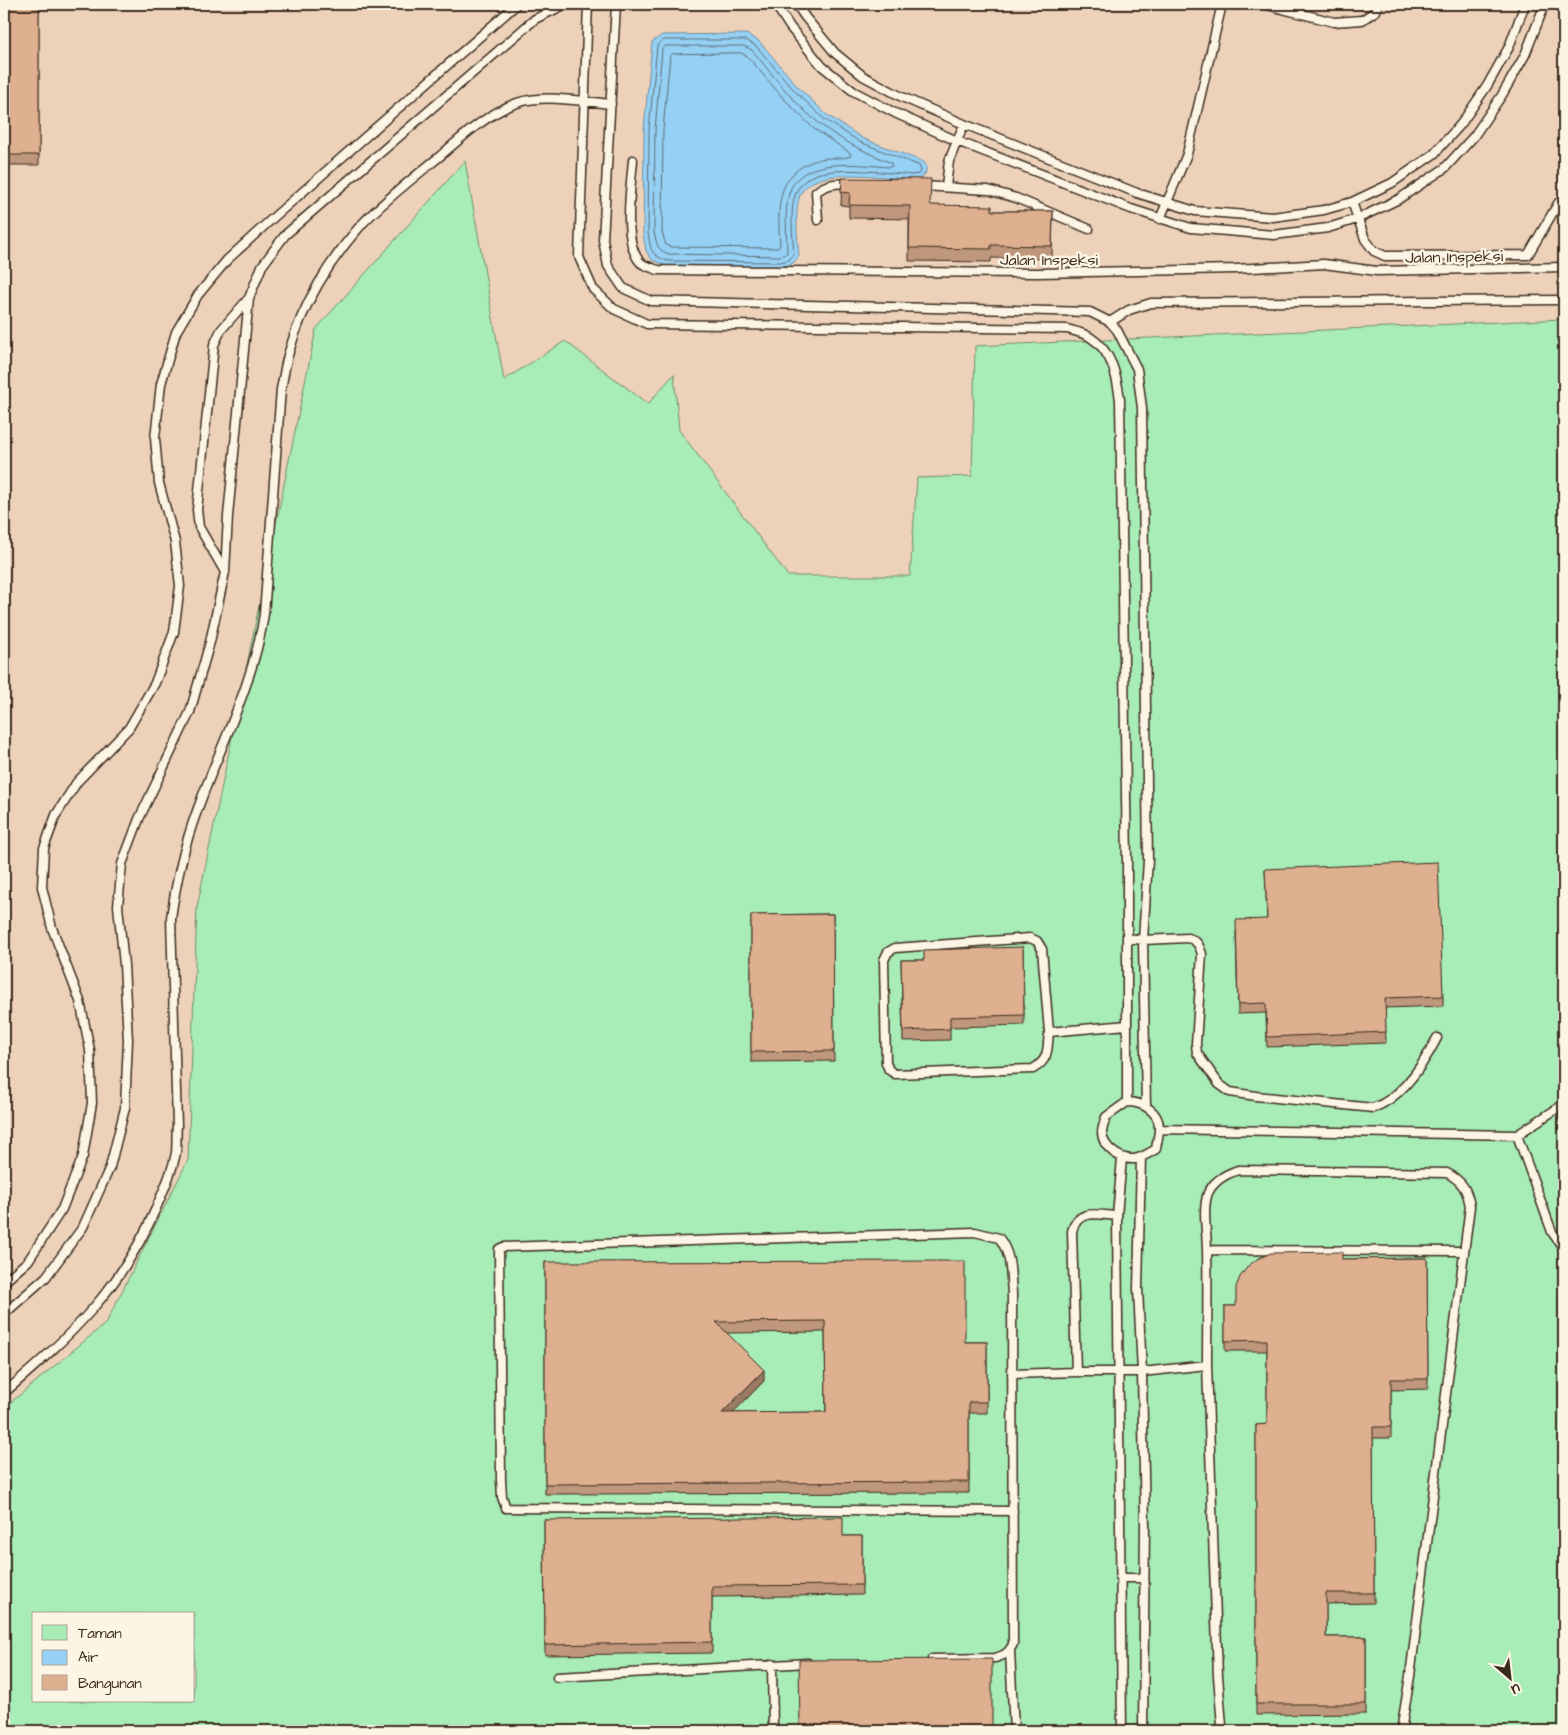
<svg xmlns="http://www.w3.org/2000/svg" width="1568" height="1735" font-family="'Architects Daughter',sans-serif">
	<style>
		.built { fill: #edd2b9; fill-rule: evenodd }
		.green { fill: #a8ecb7; stroke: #728b6a; fill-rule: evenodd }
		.water { fill: #95d0f5; stroke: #718e9f }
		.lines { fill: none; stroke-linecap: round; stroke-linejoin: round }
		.shore { stroke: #5f6c74; stroke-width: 1 }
		.lane-casing { stroke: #3b2a1e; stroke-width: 11 }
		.lane { stroke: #fcf5e5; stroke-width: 8 }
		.wall { fill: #bf977b; stroke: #3b2a1e; fill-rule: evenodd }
		.shaded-wall { fill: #9b7b64; stroke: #3b2a1e }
		.building { fill: #deb08f; stroke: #3b2a1e; fill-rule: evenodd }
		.labels { text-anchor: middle; stroke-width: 5; stroke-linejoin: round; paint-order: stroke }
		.street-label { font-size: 16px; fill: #3b2a1e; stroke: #fcf5e5 }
	</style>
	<rect width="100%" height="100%" fill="#f3e0cb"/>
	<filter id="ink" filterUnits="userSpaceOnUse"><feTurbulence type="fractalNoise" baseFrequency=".02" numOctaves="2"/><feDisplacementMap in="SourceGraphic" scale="10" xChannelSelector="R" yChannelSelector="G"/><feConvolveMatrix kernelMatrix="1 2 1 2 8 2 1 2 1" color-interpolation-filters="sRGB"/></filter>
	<g filter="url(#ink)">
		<!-- built -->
		<path class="built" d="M4,4H1564V1731H4ZM34,1614H194V1701H34Z"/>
		<!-- green -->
		<path class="green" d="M465,161L504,380L565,341L648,404L674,374L679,430L788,576H910L917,478L972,476L975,346L1564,319V1731H4V1408L106,1323L188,1160L197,907L316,329ZM34,1614H194V1701H34Z"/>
		<!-- water -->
		<path class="water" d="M746,34L759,41L798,87L827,115L862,138L924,162L927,167L925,174L921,179L913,180C885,178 814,164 800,195C794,211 798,240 799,257L792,264L781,267L667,266L652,260L646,251L643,234L644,129L652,42L662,35Z"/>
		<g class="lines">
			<!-- shore -->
			<path class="shore" d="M664,40H746L756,46L794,90L824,119L860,142L920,166L921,172L918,174L913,175C887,173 846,167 821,173C810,175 800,183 796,193C789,209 793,238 794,254L789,260L780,262L668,261C650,255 651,250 648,233L649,130L657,46Z
				M666,46H744L752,50C773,75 794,104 820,124C841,141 866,152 891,163L892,166L889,167C860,165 799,155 789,194C784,212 787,233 787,252L786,254L779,256L669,254C657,250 657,245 654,232L655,130L662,49Z
				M741,53L747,56L784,99L813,128L850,153L851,156C841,160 827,156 817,160C774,173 778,210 780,246L778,248L671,247L666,245L662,232L663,130L670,55L672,54Z"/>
			<defs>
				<path id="lane" d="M588,4L579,257L593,289L614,309L647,324L1067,329C1074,331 1084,333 1090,337C1112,351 1117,376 1120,400L1127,861V1102
					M616,4L603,240L608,266L623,288L651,301L1090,312L1110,322L1117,330L1137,369L1142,408L1148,860L1143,940L1146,1106
					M775,4L790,27L822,66L853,91L895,113L957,141L1131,209L1191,228L1274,235L1328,228L1357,219L1399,199L1445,168L1474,136L1502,95L1525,55L1545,4
					M796,4L805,17L835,53L863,76L902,97L964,124L1137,193L1195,211L1273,217L1324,210L1352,202L1392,183L1434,154L1461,124L1487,86L1509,47L1525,4
					M1263,4L1334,22L1362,20L1376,11L1378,4
					M633,160C631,186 622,241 640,262C644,266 653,268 658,270L1038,273L1236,269L1324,264L1377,271L1564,267
					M923,186L988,190L1016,198L1089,229
					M946,186L949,161L964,124
					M1352,202L1365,239L1374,251L1385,256L1528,255L1559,202
					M1160,219L1187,154L1222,4
					M818,220L816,192C827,183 837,183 851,184
					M1110,322L1129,310L1151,303L1564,300
					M225,572L199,527L197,510L214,345L221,330L249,298
					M1127,938L1143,940L1188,938C1197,940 1199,945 1202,954L1196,1044L1197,1053L1219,1084L1230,1092L1256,1096L1373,1108C1402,1098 1423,1065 1437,1038
					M1049,1032C1047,1049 1050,1059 1033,1069L895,1074L889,1070L886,1063L884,960L888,952L895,948L1030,938L1037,941L1042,949L1049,1032L1127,1025
					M1127,1102C1142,1102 1160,1111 1159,1129C1159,1135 1157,1142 1156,1149C1149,1153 1142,1158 1134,1159C1119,1160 1103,1147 1102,1133C1102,1128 1105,1121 1106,1117Z
					M1159,1129L1517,1135L1564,1104
					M1517,1135L1552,1232L1564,1249
					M1141,1157L1138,1289L1142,1372L1145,1525L1143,1731
					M1207,1250L1464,1251
					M4,1282L28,1261L62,1209L83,1156L92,1103L90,1050L80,1001L52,928L42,887L44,848L56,815L77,782L129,728L155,683L174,632L180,586L175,542L159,483L155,438L161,384L176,332L198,295L227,260L274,217L517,4
					M4,1314L46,1277L83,1227L110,1167L125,1108L128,1040L124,965L118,906L122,864L139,819L190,712L210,642L225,572L228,516L249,298L262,266L285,235L535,19L564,5L575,4
					M1207,1365L1218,1676L1222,1726L1225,1731
					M1076,1372L1072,1231C1078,1208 1098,1215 1117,1216
					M1012,1374L1076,1372H1142L1207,1365C1207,1327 1208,1288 1207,1250C1207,1231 1202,1210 1208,1193C1214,1180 1226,1174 1238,1170L1447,1173C1462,1181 1467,1189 1470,1206L1410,1676L1401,1731
					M4,1393C70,1336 122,1289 157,1206C164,1189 173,1171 176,1152C177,1144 176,1134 177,1126L171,918C176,882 184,846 197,811C220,746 254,683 264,614L281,389C284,376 285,364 289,352C302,305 330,260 362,224C385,200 413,178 439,157C462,137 488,113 517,103C543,94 583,101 611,104
					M1120,1578H1143
					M1010,1651L1014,1731
					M932,1659L995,1658C1005,1655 1009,1653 1013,1644L1012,1293C1010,1272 1012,1255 999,1238L975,1232L503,1247L499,1249L501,1480L502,1497L506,1508L1013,1511
					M772,1664L773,1731
					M557,1677L808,1663
					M1122,1731L1117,1216L1122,1158"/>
			</defs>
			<!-- lane casing -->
			<use href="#lane" class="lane-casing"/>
			<!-- lane -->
			<use href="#lane" class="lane"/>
		</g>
		<!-- wall -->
		<path class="wall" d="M4,4H39V165H4Z
			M842,178L931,205L992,211H1053L1052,259L991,258V262L909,261V219L849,218V206L841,205Z
			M1265,869L1443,996V1006L1385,1008L1386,1043L1267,1047L1266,1013L1238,1014L1236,931L1267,919Z
			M833,914L834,1061L751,1062V915Z
			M1023,947L1024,1025L950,1027V1040L903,1041L901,960H924Z
			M1427,1258L1428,1389L1391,1390V1438H1373L1374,1603L1326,1604V1637H1366V1714L1256,1715V1425L1267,1424V1351H1225V1306H1236L1342,1259Z
			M545,1262L965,1342H987V1413H969V1493L545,1494ZM825,1332L826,1412L732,1413L764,1381L726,1333Z
			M544,1520L843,1536H862V1595L712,1597V1653L545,1655Z"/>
		<!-- shaded-wall -->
		<path class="shaded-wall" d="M764,1370V1381L722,1424V1413Z"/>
		<!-- building -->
		<path class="building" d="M4,4H39V155H4Z
			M842,178L931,179L930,205L992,206V211H1053L1052,246L991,245V249L909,248L910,206L849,205L850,193L841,192Z
			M1438,862L1443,996L1385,998L1386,1032L1267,1037L1266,1003L1238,1004L1236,920L1267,919L1265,869Z
			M833,914L834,1051L751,1052V915Z
			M1023,947L1024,1015L950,1017V1029L903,1031L901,960H924V950Z
			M1342,1252V1259L1427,1258L1428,1379H1391V1427H1373L1374,1593H1326V1637H1366V1704H1256V1425L1267,1424V1340L1225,1341V1306H1236V1287L1240,1277L1248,1266L1259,1258L1271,1253Z
			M965,1261V1342H987V1402H969V1482L545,1484V1262ZM825,1321L826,1412L722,1413L764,1370L716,1322Z
			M843,1517V1536H862V1585L712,1586V1642L545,1645L544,1520Z
			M992,1659V1731H800L799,1660Z"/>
	</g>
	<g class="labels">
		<!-- street labels -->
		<g class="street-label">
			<text transform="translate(1454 256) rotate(-1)" y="6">Jalan Inspeksi</text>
			<text x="1049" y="265">Jalan Inspeksi</text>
		</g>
	</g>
	<!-- margin -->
	<rect width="1568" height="1735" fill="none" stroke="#fcf5e5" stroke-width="20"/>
	<rect x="10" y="10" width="1548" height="1715" fill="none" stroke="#3b2a1e" stroke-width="2" filter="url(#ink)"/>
	<!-- legend -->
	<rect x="32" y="1612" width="162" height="90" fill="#fcf5e5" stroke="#afa495"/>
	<rect x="42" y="1625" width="25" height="15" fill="#a8ecb7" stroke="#afa495"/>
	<text x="78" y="1638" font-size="15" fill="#3b2a1e">Taman</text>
	<rect x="42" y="1650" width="25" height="15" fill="#95d0f5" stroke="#afa495"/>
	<text x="78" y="1662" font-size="15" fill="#3b2a1e">Air</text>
	<rect x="42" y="1675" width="25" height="15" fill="#deb08f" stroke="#afa495"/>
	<text x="78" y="1688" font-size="15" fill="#3b2a1e">Bangunan</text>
	<!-- north arrow -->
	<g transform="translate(1510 1678) rotate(152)" stroke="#fcf5e5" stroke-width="4" paint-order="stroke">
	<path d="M0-4L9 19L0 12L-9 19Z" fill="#3b2a1e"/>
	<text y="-8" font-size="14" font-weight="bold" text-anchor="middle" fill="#3b2a1e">U</text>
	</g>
</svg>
